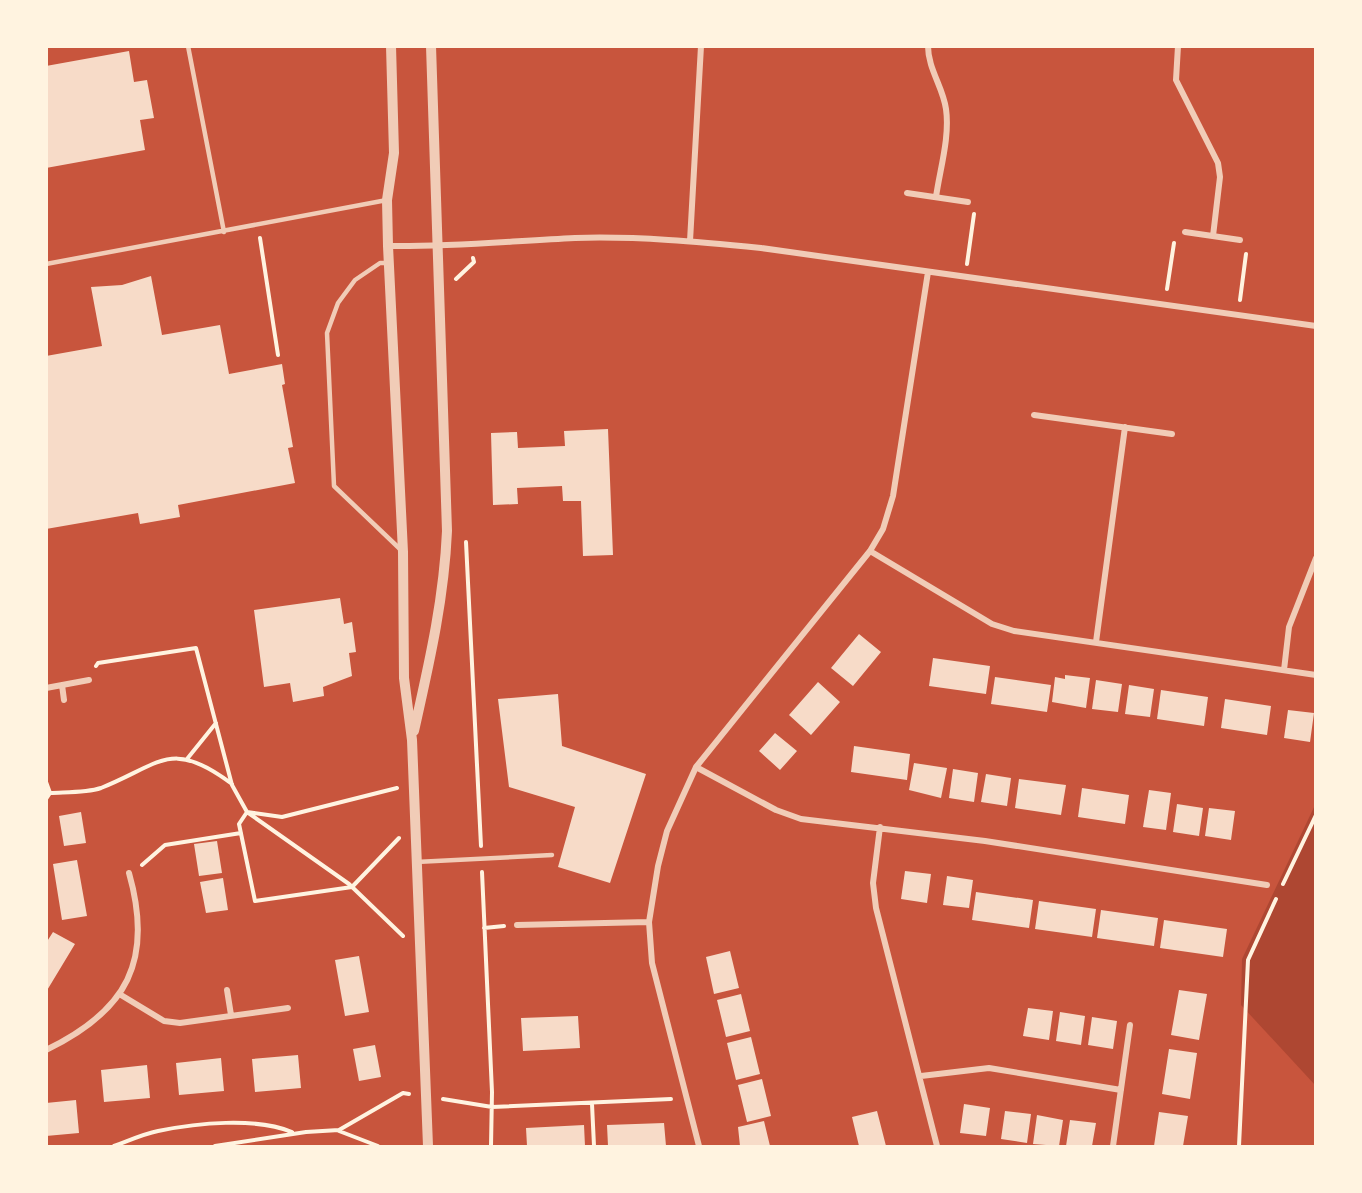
<svg xmlns="http://www.w3.org/2000/svg" width="1362" height="1193" font-family="'Golos Text',sans-serif">
	<style>
		.green { fill: #ae4732 }
		.building { fill: #f7dbc8 }
		.lines { fill: none; stroke-linecap: round; stroke-linejoin: round }
		.path { stroke: #fff3e0; stroke-width: 4 }
		.service { stroke: #f1ccb7; stroke-width: 4.5 }
		.minor { stroke: #f1ccb7; stroke-width: 6 }
		.tertiary { stroke: #f1ccb7; stroke-width: 10 }
	</style>
	<rect width="100%" height="100%" fill="#c8553d"/>
	<!-- green -->
	<path class="green" d="M1315,805V1085L1241,1005L1242,959Z"/>
	<!-- building -->
	<path class="building" d="M129,51L134,82L147,80L154,118L140,120L145,150L46,168V66Z
		M151,276L162,335L220,325L229,374L282,364L285,384L282,385L293,447L288,448L295,483L178,505L180,517L140,524L138,513L46,529V356L102,346L91,287L122,285Z
		M608,429L613,555L583,556L581,501H563L562,486L517,488L518,504L493,505L491,433L517,432L518,448L565,446L564,431Z
		M340,598L344,624L352,622L356,652L349,653L352,676L323,687L324,696L293,702L290,683L264,687L254,610Z
		M859,634L881,652L853,686L831,668Z
		M933,658L990,666L986,694L929,686Z
		M1065,675L1090,678L1086,708L1052,702L1055,677L1065,679Z
		M995,677L1051,685L1047,712L991,704Z
		M1096,680L1122,684L1118,712L1092,709Z
		M818,682L840,702L811,735L789,715Z
		M1129,685L1154,689L1150,717L1125,714Z
		M1161,690L1208,697L1204,726L1157,719Z
		M558,694L562,746L646,774L610,883L558,867L575,807L509,787L498,699Z
		M1225,699L1271,706L1267,735L1221,728Z
		M1288,710L1314,713L1310,742L1284,738Z
		M775,733L797,751L780,770L759,751Z
		M854,746L910,754L907,780L851,772Z
		M914,763L947,768L941,798L909,790Z
		M953,769L978,773L974,802L949,798Z
		M986,774L1011,778L1007,806L981,802Z
		M1019,779L1066,785L1061,815L1015,808Z
		M1082,788L1129,795L1125,824L1078,817Z
		M1149,790L1171,793L1166,830L1143,827Z
		M1177,804L1203,808L1199,836L1173,832Z
		M1209,808L1235,811L1231,840L1205,836Z
		M81,812L86,843L64,846L59,816Z
		M217,841L222,873L199,876L194,844Z
		M77,860L87,916L62,920L53,864Z
		M905,871L931,874L927,903L901,899Z
		M947,876L973,880L969,908L943,905Z
		M223,878L228,910L206,913L200,882Z
		M976,892L1033,900L1029,928L972,920Z
		M1039,901L1096,909L1092,937L1035,929Z
		M1101,910L1158,918L1154,946L1097,938Z
		M1164,920L1227,929L1223,957L1160,948Z
		M53,932L75,944L46,992V943Z
		M730,951L739,988L714,994L706,957Z
		M359,956L369,1012L345,1016L335,960Z
		M1179,990L1207,994L1199,1040L1171,1035Z
		M741,994L750,1031L726,1037L717,1000Z
		M1028,1008L1053,1011L1049,1040L1023,1036Z
		M1060,1012L1085,1016L1081,1045L1056,1041Z
		M578,1016L580,1048L523,1051L521,1018Z
		M1092,1017L1117,1021L1113,1049L1088,1045Z
		M751,1037L760,1074L736,1080L727,1043Z
		M375,1045L381,1077L359,1081L353,1049Z
		M1169,1049L1197,1053L1190,1099L1162,1094Z
		M298,1055L301,1088L255,1092L252,1059Z
		M221,1058L224,1091L179,1095L176,1063Z
		M147,1065L150,1098L104,1102L101,1070Z
		M762,1079L771,1116L747,1122L738,1085Z
		M76,1100L79,1133L46,1136V1103Z
		M964,1104L990,1108L986,1136L960,1133Z
		M877,1111L886,1146H859L852,1117Z
		M1005,1111L1031,1114L1027,1143L1001,1139Z
		M1159,1112L1188,1116L1183,1146H1154Z
		M1037,1115L1063,1120L1059,1146L1033,1144Z
		M1070,1120L1096,1123L1092,1146H1066Z
		M764,1121L770,1146H740L738,1127Z
		M664,1123L666,1146H608L607,1125Z
		M584,1125L585,1146H527L526,1128Z"/>
	<g class="lines">
		<!-- path -->
		<path class="path" d="M260,238L278,355
			M967,264L974,214
			M456,279L474,262L473,258
			M1167,289L1174,243
			M1240,300L1246,254
			M466,542L481,846
			M96,666L98,663L196,648L232,785L247,812L349,884L403,936
			M187,759L216,723
			M46,782L50,793
			M397,788L282,817L247,812L239,824L255,901L352,887L399,838
			M46,799L50,793C66,792 86,793 101,788C161,764 171,738 232,784
			M142,865L165,845L241,833
			M482,872L492,1092L491,1146
			M1283,884L1316,815
			M484,928L504,926
			M443,1099L492,1107L671,1099
			M592,1104L594,1146
			M339,1131L378,1146
			M114,1146C128,1141 143,1134 158,1131C197,1123 255,1117 292,1132
			M215,1146L306,1132L339,1130L403,1093L409,1094
			M1239,1146L1248,960L1276,899"/>
		<!-- service -->
		<path class="service" d="M188,46L224,232
			M389,263H380L355,280L338,303L327,333L334,486L401,550
			M46,264L387,200
			M416,862L552,855"/>
		<!-- minor -->
		<path class="minor" d="M928,46C928,69 943,87 946,109C950,137 940,169 936,197
			M1178,46L1176,80L1218,163L1220,177L1213,236
			M907,193L968,202
			M1185,232L1240,240
			M690,241L701,46
			M388,246C450,247 512,241 575,238C637,236 700,242 761,248L1316,326
			M1034,415L1172,434
			M870,551L992,624L1014,631L1316,675
			M1096,642L1125,427
			M1284,670L1289,627L1316,558
			M62,685L64,700
			M46,688L89,680
			M696,767L776,810L801,819L985,841L1267,885
			M880,827L873,883L876,908L937,1146
			M517,925L649,922
			M227,990L231,1015
			M121,995L164,1021L180,1023L288,1008
			M46,1050C127,1011 154,961 129,873
			M921,1076L989,1068L1121,1090
			M699,1146L652,963L649,922L658,866L667,831L696,767L870,551L883,529L893,496L928,272
			M1113,1146L1130,1025"/>
		<!-- tertiary -->
		<path class="tertiary" d="M391,46L394,153L387,200L388,246L403,552L404,678L412,740L428,1146
			M414,731C429,664 444,600 447,531L431,46"/>
	</g>
	<!-- border -->
	<rect width="1362" height="1193" fill="none" stroke="#fff3e0" stroke-width="96"/>
</svg>
